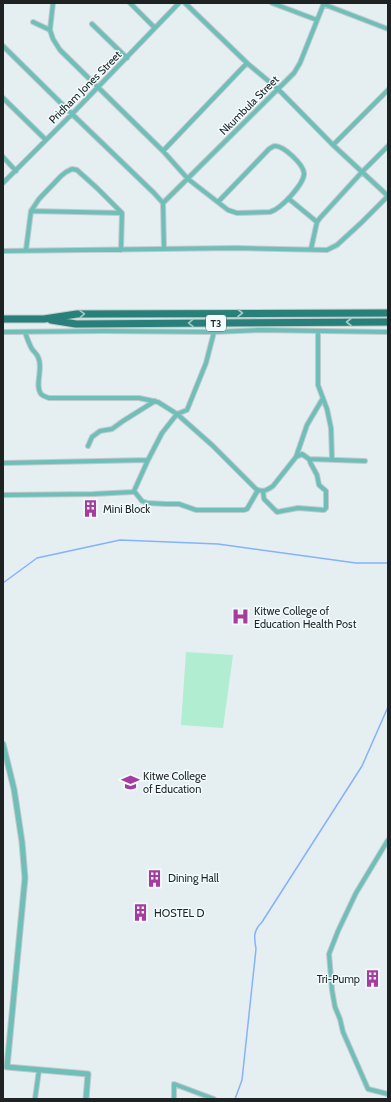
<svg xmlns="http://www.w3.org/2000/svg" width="391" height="1102" font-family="Cabin,sans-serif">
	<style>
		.green { fill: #b0edd1 }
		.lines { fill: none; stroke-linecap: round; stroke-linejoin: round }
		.stream { stroke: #84b2fd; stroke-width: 1.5 }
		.minor-casing { stroke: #c1c9cc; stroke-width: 6 }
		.tertiary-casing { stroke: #c1c9cc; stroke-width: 7 }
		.trunk-casing { stroke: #c1c9cc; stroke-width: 9 }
		.minor { stroke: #6dbfb8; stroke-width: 4 }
		.tertiary { stroke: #6dbfb8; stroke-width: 5 }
		.trunk { stroke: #27807a; stroke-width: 7 }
		.oneway { stroke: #a1cac9 }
		.labels { text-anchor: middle; stroke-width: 3; stroke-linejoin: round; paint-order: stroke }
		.shield { fill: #f2fcfe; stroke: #5e6364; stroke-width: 1 }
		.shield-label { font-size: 10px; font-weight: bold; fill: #1e2222 }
		.street-label { font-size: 11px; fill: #1e2222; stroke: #f2fcfe }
		.poi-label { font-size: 11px; fill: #1e2222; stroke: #f2fcfe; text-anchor: start }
	</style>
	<rect width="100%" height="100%" fill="#e5eef1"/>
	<!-- green -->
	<path class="green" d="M186,652L233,655L223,728L181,725Z"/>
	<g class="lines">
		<!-- stream -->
		<path class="stream" d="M3,583L37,558L120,540L218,544L356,563H388
			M235,1099L242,1080L256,949C254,937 253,931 262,922L362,766L388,707"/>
		<defs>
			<path id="minor" d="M53,3L50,30L53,39L60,50L163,151L188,179L228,210L237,213L270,212C281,209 305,183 304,173C303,164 284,146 275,146C273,146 271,148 269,149L218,202
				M130,3L155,28
				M185,3L247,63L278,89L333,145L388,196
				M272,3L317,20
				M323,4L388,29
				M33,22L50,30
				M92,24L127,58
				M3,46L72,114L154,193L163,203L164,249
				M3,98L46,140
				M333,145L388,90
				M163,151L247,63
				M3,157L16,171
				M3,183L72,114L179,3
				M289,199L317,222
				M163,203L294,73L300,63L324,3
				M31,211L121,213
				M311,249L317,222L320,218L362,172L388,146
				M26,250L31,211L39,199L61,176L66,172L72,169L77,170L97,188L122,213L121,250
				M3,251L236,248L327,250L337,245L361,223L388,196
				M3,332L103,331L214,332L260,330L388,332
				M25,332C27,338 29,344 32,349C34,352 37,354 38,357C44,368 34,385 41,394C43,396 46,397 49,398H139L158,402L177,414L212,445L256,489C263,493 267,490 273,486L296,457L302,454L309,459L365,461
				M318,332V385L327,409L331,428L332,459
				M88,446L92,437L100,431L112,429L123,421L155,401
				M296,457L307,425L323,398
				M3,463L148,460
				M134,491L142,501L147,503L166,504H179L196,510H244L247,509L258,490
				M263,491L264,499L277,512L298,508L324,510L326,508V491L319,485L317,475L311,464L309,459
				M3,495L93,494L133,492L134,491L148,460L162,433L177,414L187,410L206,363L214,332L209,313
				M388,840L356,893L338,931L329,954L332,990L335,1007L340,1019L343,1032L368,1089L388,1094
				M35,1099L39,1070
				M174,1099V1084L214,1099"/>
			<path id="tertiary" d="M3,744L14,789L22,842L25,878L7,1067L88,1074L86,1099"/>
			<path id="trunk" d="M3,319H44L77,314L388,313
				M51,320L76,324L388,322"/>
		</defs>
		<!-- minor casing -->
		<use href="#minor" class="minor-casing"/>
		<!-- tertiary casing -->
		<use href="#tertiary" class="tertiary-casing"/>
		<!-- trunk casing -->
		<use href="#trunk" class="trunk-casing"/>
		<!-- minor -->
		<use href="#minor" class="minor"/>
		<!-- tertiary -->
		<use href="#tertiary" class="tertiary"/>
		<!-- trunk -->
		<use href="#trunk" class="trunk"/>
	</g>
	<!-- one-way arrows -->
	<defs><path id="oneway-chevron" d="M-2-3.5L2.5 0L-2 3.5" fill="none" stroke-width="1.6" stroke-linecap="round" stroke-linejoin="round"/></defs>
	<g class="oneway">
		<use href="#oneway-chevron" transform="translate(240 313)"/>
		<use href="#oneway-chevron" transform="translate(82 314) rotate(-1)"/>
		<use href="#oneway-chevron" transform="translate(349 322) rotate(-180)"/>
		<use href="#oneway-chevron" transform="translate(191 323) rotate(179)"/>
	</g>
	<!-- icons -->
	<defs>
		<symbol id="building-bare" viewBox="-9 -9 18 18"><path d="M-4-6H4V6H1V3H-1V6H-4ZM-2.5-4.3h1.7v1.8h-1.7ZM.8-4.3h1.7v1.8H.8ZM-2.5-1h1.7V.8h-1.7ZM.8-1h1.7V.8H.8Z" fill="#a53c9e" stroke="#f2fcfe" stroke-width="2.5" paint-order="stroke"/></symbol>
		<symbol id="hospital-bare" viewBox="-9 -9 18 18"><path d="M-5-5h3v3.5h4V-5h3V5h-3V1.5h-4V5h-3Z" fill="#a53c9e" stroke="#f2fcfe" stroke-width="2.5" paint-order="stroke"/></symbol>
		<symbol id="university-bare" viewBox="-9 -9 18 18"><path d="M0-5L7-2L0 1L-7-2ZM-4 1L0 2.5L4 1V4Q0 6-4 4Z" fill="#a53c9e" stroke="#f2fcfe" stroke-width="2.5" paint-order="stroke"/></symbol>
	</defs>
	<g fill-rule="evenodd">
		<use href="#building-bare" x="78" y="496" width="25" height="25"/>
		<use href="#hospital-bare" x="228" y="604" width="25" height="25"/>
		<use href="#university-bare" x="118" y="770" width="25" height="25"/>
		<use href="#building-bare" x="142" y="866" width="25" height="25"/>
		<use href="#building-bare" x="128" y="900" width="25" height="25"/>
		<use href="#building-bare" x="360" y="966" width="25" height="25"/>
	</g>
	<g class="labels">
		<!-- shield labels -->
		<rect class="shield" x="206" y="315" width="20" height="16" rx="3"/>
		<g class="shield-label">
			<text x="216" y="327">T3</text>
		</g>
		<!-- street labels -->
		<g class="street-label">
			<text transform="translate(85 87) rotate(-45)" y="4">Pridham Jones Street</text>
			<text transform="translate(249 105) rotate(-45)" y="4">Nkumbula Street</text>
		</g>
		<!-- poi labels -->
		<g class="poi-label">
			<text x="103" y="513">Mini Block</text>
			<text x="254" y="615">Kitwe College of<tspan x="254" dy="13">Education Health Post</tspan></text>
			<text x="143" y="780">Kitwe College<tspan x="143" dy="13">of Education</tspan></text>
			<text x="168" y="882">Dining Hall</text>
			<text x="154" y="917">HOSTEL D</text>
			<text x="360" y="983" text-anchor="end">Tri-Pump</text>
		</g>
	</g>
	<!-- border -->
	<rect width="391" height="1102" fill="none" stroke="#1e2222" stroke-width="8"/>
</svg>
